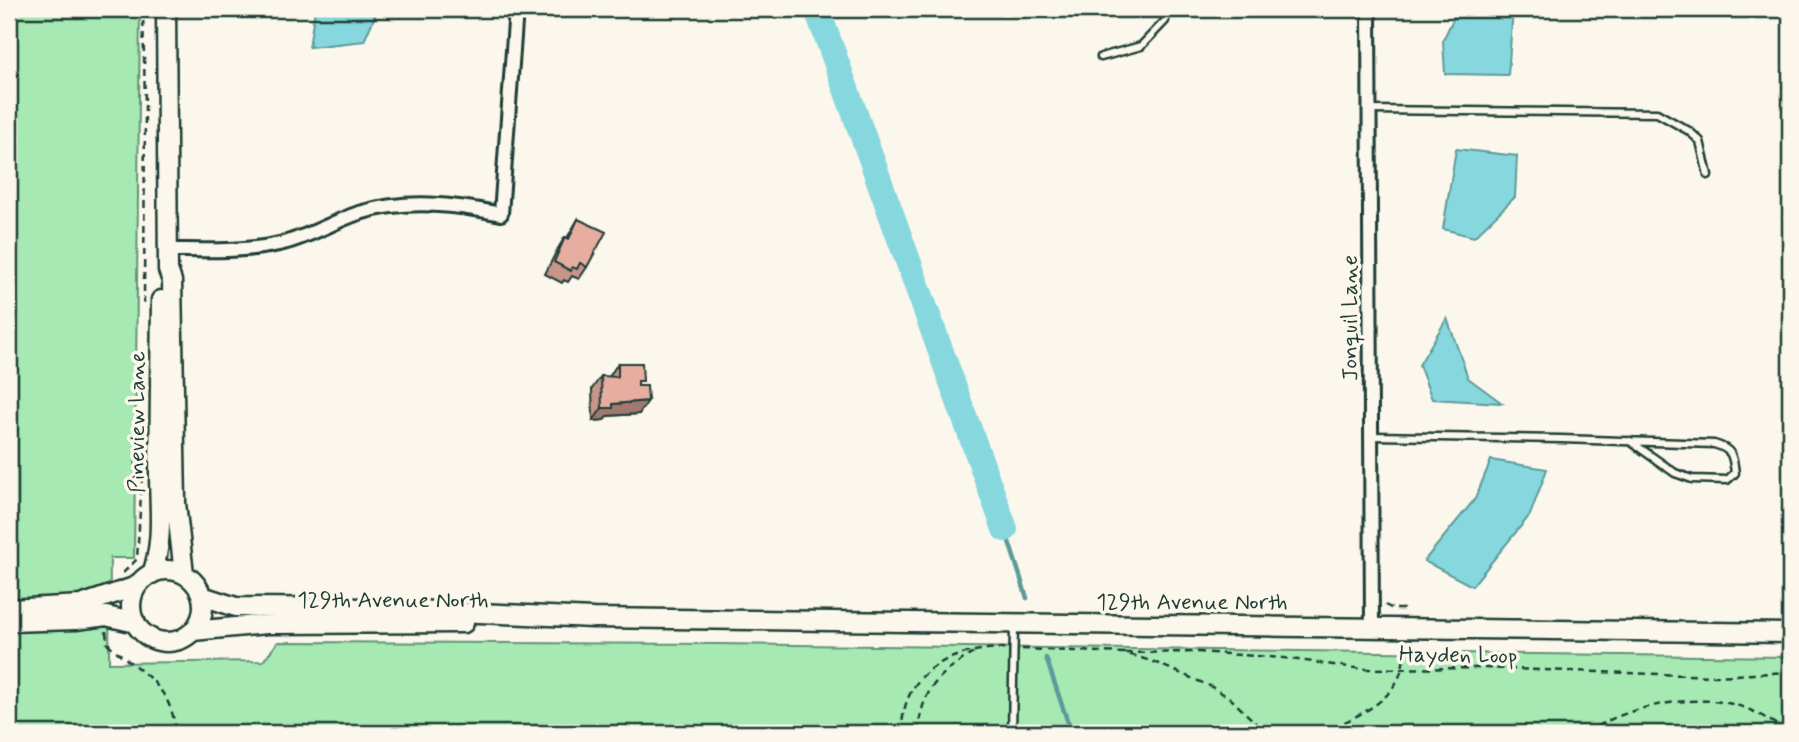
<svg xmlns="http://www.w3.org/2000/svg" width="1799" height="742" font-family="Mynerve,sans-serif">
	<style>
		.green { fill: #a6e9b3; stroke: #629374; stroke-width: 2 }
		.water { fill: #87d8de; stroke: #5d9a9a; stroke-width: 2 }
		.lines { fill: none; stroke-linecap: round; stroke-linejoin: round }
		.stream { stroke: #5d9a9a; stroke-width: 4.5 }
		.river { stroke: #87d8de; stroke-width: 26 }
		.lane-casing { stroke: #1f3d34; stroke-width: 11 }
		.street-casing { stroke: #1f3d34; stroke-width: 18 }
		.secondary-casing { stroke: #1f3d34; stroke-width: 23 }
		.path { stroke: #1f3d34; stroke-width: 2.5; stroke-dasharray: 7 5; stroke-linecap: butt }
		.lane { stroke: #fbf7ec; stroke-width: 6 }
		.street { stroke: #fbf7ec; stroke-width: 12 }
		.secondary { stroke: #fbf7ec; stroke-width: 18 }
		.wall { fill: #c7958a; stroke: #1f3d34; stroke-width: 2 }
		.shaded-wall { fill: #a27971; stroke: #1f3d34; stroke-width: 2 }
		.building { fill: #e7ada1; stroke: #1f3d34; stroke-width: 2 }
		.labels { text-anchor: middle; stroke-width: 7; stroke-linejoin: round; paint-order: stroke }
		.street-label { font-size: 23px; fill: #1f3d34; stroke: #fbf7ec }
	</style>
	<rect width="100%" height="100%" fill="#fbf7ec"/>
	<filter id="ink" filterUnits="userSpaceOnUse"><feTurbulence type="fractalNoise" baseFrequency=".0143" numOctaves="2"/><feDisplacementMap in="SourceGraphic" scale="14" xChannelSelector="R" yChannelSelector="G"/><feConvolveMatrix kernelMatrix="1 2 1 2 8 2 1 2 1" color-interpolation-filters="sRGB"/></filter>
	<g filter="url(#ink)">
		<!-- green -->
		<path class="green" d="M9,9H140L134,558H110L109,663L263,661L278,642L720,644L1790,657V733H9Z"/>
		<!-- water -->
		<path class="water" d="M315,9H378L364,41L309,47Z
			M1458,9H1513L1508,75L1445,74L1443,40Z
			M1456,149L1517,156L1515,197L1474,237L1443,229Z
			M1447,318L1468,378L1502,403L1432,399L1419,365Z
			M1491,460L1547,469L1530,515L1472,586L1424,561L1475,499Z"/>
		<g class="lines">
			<!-- stream -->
			<path class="stream" d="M1005,529L1027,598
				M1046,658L1067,720L1075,733"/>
			<!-- river -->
			<path class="river" d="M817,9L1005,529"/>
			<defs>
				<path id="lane" d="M1101,57L1141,46L1165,21L1166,9
					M1369,110L1657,113L1689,131L1700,141L1708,175
					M1371,436L1561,439L1714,444C1732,449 1733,455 1735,473L1727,480L1692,479L1675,473L1630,441
					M1012,733L1014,627"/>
				<path id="street" d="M1369,9L1372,627
					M167,250C204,250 244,252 279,244C307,238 332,222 359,213C406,199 454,204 501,214L516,9"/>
				<path id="secondary" d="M166,9L168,270L172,281L176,503L184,574
					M131 606a36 36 0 1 1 72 0a36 36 0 1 1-72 0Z
					M152,574C164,540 159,508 159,473C160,415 160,358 161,300
					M202,596L236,607L370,608L593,618L1790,633
					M9,609L81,605L137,586
					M9,622L76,620L106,616L136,623
					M193,631L267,624L464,623"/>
			</defs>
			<!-- lane casing -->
			<use href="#lane" class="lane-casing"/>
			<!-- street casing -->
			<use href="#street" class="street-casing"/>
			<!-- secondary casing -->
			<use href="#secondary" class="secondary-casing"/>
			<!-- path -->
			<path class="path" d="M143,9L145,104L144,303
				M123,573L137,559L142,478
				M1385,605L1393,609H1403V614
				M106,631L107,643C141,674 171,683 176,733
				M1022,649L1125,653L1154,662L1210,686L1230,698L1266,733
				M1125,653L1198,652L1284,658L1363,669L1482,668L1716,676L1790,672
				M902,733C901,671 951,649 1005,648
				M918,733C922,688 939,673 977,651
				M1323,733C1362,712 1407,700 1404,645
				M1588,733C1621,707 1691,694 1732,704C1754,709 1772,722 1790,733"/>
			<!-- lane -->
			<use href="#lane" class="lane"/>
			<!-- street -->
			<use href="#street" class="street"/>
			<!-- secondary -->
			<use href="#secondary" class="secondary"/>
		</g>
		<!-- wall -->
		<path class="wall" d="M578,219L587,267L579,279L572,276L568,282L564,280L562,283L545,274L557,250L565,237L567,238Z
			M618,363L639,386V414L607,416L604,420L593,421L592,389L601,376L609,377Z"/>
		<!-- shaded-wall -->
		<path class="shaded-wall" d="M648,401L639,414L607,416L604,420L593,421L602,408L613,404Z"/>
		<!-- building -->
		<path class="building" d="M578,219L606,232L587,267L580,263L577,269L572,267L571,271L554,262L565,237L569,239Z
			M618,363H642L643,381H638V386H647L648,401L613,404V408H602L601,376L618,377Z"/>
	</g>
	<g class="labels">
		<!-- street labels -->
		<g class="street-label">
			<text transform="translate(1349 318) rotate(-90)" y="8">Jonquil Lane</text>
			<text transform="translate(136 422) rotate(-90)" y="8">Pineview Lane</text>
			<text x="393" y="607">129th Avenue North</text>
			<text x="1192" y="609">129th Avenue North</text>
			<text transform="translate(1458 654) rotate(1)" y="8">Hayden Loop</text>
		</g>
	</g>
	<!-- margin -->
	<rect width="1799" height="742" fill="none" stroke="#fbf7ec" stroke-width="35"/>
	<rect x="18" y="18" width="1764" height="707" fill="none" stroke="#1f3d34" stroke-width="2.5" filter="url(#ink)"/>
</svg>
